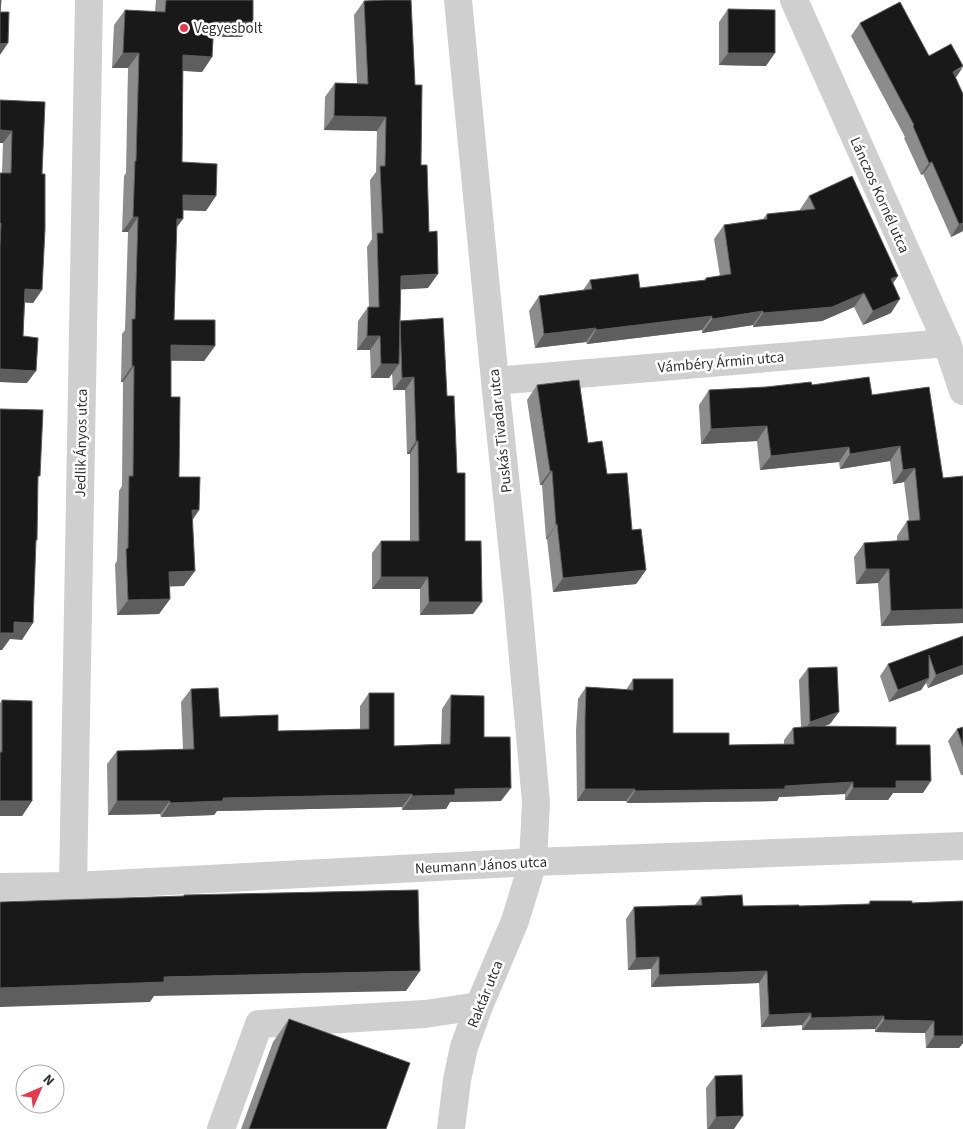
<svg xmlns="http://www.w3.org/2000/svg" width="963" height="1129" font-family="'Source Sans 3',sans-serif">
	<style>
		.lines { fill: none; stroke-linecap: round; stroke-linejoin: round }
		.minor { stroke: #cfcfcf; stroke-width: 28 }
		.wall { fill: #8c8c8c }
		.shaded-wall { fill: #5e5e5e }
		.building { fill: #191919; stroke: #5e5e5e }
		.poi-dot { fill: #e33b4d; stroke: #fff; stroke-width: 2 }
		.labels { text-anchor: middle; stroke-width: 5; stroke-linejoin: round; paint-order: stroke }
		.poi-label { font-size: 15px; fill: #323232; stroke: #fff; text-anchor: start }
		.street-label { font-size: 15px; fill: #323232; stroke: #fff }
	</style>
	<rect width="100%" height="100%" fill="#fff"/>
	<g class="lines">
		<!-- minor -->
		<path class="minor" d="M794,0L947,343L963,391
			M495,381L947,343
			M73,886L89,0
			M0,887L73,886L533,862L963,846
			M221,1129L259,1024L425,1014L479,1006
			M451,1129L457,1080L464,1047L479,1006L515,921L533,862L536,802L517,592L495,381L458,0"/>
	</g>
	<!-- wall -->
	<path class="wall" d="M156,0H253L242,37H213L212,57L202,72L183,71L182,162L206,211L183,210L176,228L174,320L215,346L204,361H171V397L179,477L199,510L193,519L184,586H169L170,599L159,614L117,615L115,564L117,561L119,491L122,486L123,382H121L122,334L125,330L128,232H122L124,176L126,173L128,68H112L114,25L125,10L155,12Z
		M364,1L415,85L428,288L400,289V321L447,396L465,541L473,614L420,615V589H372V553L381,541H410V454H407L405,390H393L392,373L389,378H371L370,350H357L358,321L368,307H369L367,247L372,239L370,180L376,172L377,131L324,130L325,97L335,83L357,84L354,15Z
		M728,9L766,66L719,65V22Z
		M860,23L929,56L956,78L963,231L951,237L923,174L921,175L904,138L905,137L851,36Z
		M0,100L42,174V290L33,303L25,302L23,336L27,383L0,382V173H2L3,143Z
		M809,196L898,276L893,283L891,313L863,325L854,307L822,321L753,327V325L702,333V330L587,344L586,342L535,348L529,311L539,296L583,290L590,280L640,288L704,280L706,278L720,276L714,239L724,225L763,219L767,214L799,211Z
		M537,385L588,443L607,474L632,530L646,570L636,584L553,592L547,539H546L542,485H540L527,400Z
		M812,385L872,395L929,387L963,623L881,626L878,583L856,584L854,557L864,543L897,541V536L907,521H909L904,482L893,484L890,461L840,469L839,462L760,470L757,441L701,444L699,405L709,390Z
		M963,636V674L928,688L926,683L921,690L889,702L880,676L888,664Z
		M808,668L830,724L823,726L896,745L923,793H893L888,800H845V794L779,797L777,801L627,803L626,801H577L576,731L578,699L586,687L626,690L633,679L673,733L729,745L784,744V740L793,728L801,727L799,680Z
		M191,689L220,717L278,731L360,729V706L369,693L394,746L441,744L442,709L451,695L484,737L501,801L450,802L446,809L402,810V807L217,811L214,815L161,817L160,814L108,815L107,764L117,751L183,749L181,702Z
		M2,700L32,801L22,816H0V703Z
		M963,727V775H961L948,741L957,729Z
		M701,897L743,906H799L868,904L870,901L912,903L963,901V1043L959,1048H926L925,1033L875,1032V1029L802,1030V1025L761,1027L759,983L651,987V969L628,970L626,919L634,907L695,905Z
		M289,1019L386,1129H241L273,1042Z
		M715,1076L734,1129H707L706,1088Z"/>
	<!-- shaded-wall -->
	<path class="shaded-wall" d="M214,22H253L242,37H204Z
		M8,43L0,55V44Z
		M123,53H139L128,68H112Z
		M728,53H775L766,66L719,65Z
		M183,55L212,57L202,72L173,70Z
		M963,67L955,79L953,72Z
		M334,116L386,117L377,131L324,130Z
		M0,130L12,131L3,143H0Z
		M932,162L923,174L921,175L929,163Z
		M183,195L216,196L206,211L173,210Z
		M133,217H138L128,232H122Z
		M177,219H183L172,234Z
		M963,223V231L951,237L959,224Z
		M438,274L428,288L391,290L401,276Z
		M898,276L888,290L891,279Z
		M25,289L42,290L33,303L17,302Z
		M864,293L854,307L822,321L753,327L763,313Z
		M900,299L891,313L863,325L873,311Z
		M763,311L753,325L702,333L712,319Z
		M712,316L702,330L587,344L596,330Z
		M596,328L586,342L535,348L544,334Z
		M367,336H380L370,350H357Z
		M171,345L215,346L204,361L161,360Z
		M381,364H399L389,378H371Z
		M132,366H134L123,382H121Z
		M0,369L36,371L27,383L0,382Z
		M414,377L405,390H393L402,378Z
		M767,426L757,441L701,444L711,429Z
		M416,441H418L410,454H407Z
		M900,446L890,461L840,469L850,454Z
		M849,447L839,462L760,470L771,456Z
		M915,468L904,482L893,484L903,470Z
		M550,471H552L542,485H540Z
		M192,510H199L189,525Z
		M557,524L547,539H546L556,525Z
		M866,569H889L878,583L856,584Z
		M646,570L636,584L553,592L563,578Z
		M195,571L184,586L158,587L169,572Z
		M381,577H428L420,589H372Z
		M170,599L159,614L117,615L128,600Z
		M429,602H482L473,614L420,615Z
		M963,609V623L881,626L891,611Z
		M14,622L33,623L22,640L10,639L2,650H0V633Z
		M963,665V674L928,688L936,675Z
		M929,678L921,690L889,702L898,690Z
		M839,712L830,724L801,735L810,722Z
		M896,781H931L923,793H893L888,800H845L853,788Z
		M853,782L845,794L779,797L777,801L627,803L635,791L785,786Z
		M511,788L501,801L450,802L446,809L402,810L412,796L455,789Z
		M585,789H635L626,801H577Z
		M412,794L402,807L217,811L214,815L161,817L170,803L223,798Z
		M0,801H32L22,816H0Z
		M117,801H170L160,814L108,815Z
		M659,957L651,969L628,970L636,958Z
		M420,971L406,991L154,996L150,1002L0,1007V988L164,977Z
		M767,971L759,983L651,987L659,975Z
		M811,1013L802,1025L761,1027L769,1015Z
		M884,1016L875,1029L802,1030L811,1018Z
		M884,1020L934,1021L925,1033L875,1032Z
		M934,1036H963V1043L959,1048H926Z
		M743,1116L734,1129H708L716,1117Z"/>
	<!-- building -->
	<path class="building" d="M0,0H1L0,12H9L8,43L0,44Z
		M166,0H253V22H214L212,57L183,55L182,162L217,164L216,196L183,195V219H177L174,320H215V346L171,345V397H180L179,477H200L199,510H192L195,571L169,572L170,599L128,600L126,549L128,548L129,476H133L134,366H132V319H135L138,217H133L135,161H136L139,53H123L125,10L165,12Z
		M384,0H411L415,85H422L421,165H427L429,232L437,231L438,274L401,276L399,364H381L380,336H367L368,307H379L377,233H383L380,166H385L386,117L334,116L335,83L368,84L364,1Z
		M900,2L929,56L951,44L963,66L953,72L963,94V223L959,224L932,162L929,163L913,126L914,125L860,23Z
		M728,9L775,10V53H728Z
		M0,100L45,102L42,174H45V229L42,290L25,289L23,336L38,338L36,371L0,369V247L1,223H0V173H11L12,131L0,130Z
		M852,176L898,276L891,279L900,299L873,311L864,293L832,307L763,313V311L712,319V316L596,330V328L544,334L539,296L592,289L590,280L638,274L640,288L706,280V278L731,274L724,225L767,219V214L815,209L809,196Z
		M443,318L447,396H454L457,473H465V541H481L482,602H429L428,577H381V541H419L418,441H416L414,377L402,378L400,321Z
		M869,377L872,395L929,387L943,478L963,476V609L891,611L889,569H866L864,543L909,540L907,521L920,520L915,468L903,470L900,446L850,454L849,447L771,456L767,426L711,429L709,390L766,387L811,382L812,385Z
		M579,380L588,443L602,441L607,474L627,473L632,530L641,529L646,570L563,578L557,524L556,525L552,471H550L537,385Z
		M0,409L43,410L40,476H38L37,540H36L33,623L14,622V633H0Z
		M963,636V665L936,675L929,655V678L898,690L888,664Z
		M837,667L839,712L810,722L808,668Z
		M633,679H673V733H729V745L794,744L793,728L812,726L896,727V745H930L931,781H896V788H853V782L785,786V789L635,791V789H585V719L586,687L633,690Z
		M218,688L220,717L278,715V731L369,729V693H394V746L450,744L451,695L484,696V737H510L511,788L455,789V795L412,796V794L223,798V801L170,803V801H117V751L194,749L191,689Z
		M2,700L32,701V801H0V752H2Z
		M963,727V746L957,729Z
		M418,890L420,971L164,977V982L0,988V902L184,896V895Z
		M742,895L743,906L799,905V906L870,904V901H912V903L963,901V1036H934V1021L884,1020V1016L811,1018V1013L769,1015L767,971L659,975V957L636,958L634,907L702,905L701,897Z
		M289,1019L410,1063L386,1129H249Z
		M742,1075L743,1116L716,1117L715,1076Z"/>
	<!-- markers -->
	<circle class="poi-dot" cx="184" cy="28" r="5"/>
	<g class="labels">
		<!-- poi labels -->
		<g class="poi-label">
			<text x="194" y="33">Vegyesbolt</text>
		</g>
		<!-- street labels -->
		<g class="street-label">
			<text transform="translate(880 195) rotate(66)" y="5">Lánczos Kornél utca</text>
			<text transform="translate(721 362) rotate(-5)" y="5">Vámbéry Ármin utca</text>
			<text transform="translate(500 431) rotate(-96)" y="5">Puskás Tivadar utca</text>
			<text transform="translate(81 443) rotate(-89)" y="5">Jedlik Ányos utca</text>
			<text transform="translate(481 865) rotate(-3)" y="5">Neumann János utca</text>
			<text transform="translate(485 994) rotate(-68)" y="5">Raktár utca</text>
		</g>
	</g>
	<!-- north arrow -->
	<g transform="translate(40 1089) rotate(45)"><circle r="24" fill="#ffffff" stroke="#adadad"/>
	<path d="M0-4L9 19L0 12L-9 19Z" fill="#e33b4d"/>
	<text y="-8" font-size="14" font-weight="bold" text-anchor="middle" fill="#323232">N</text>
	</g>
</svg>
